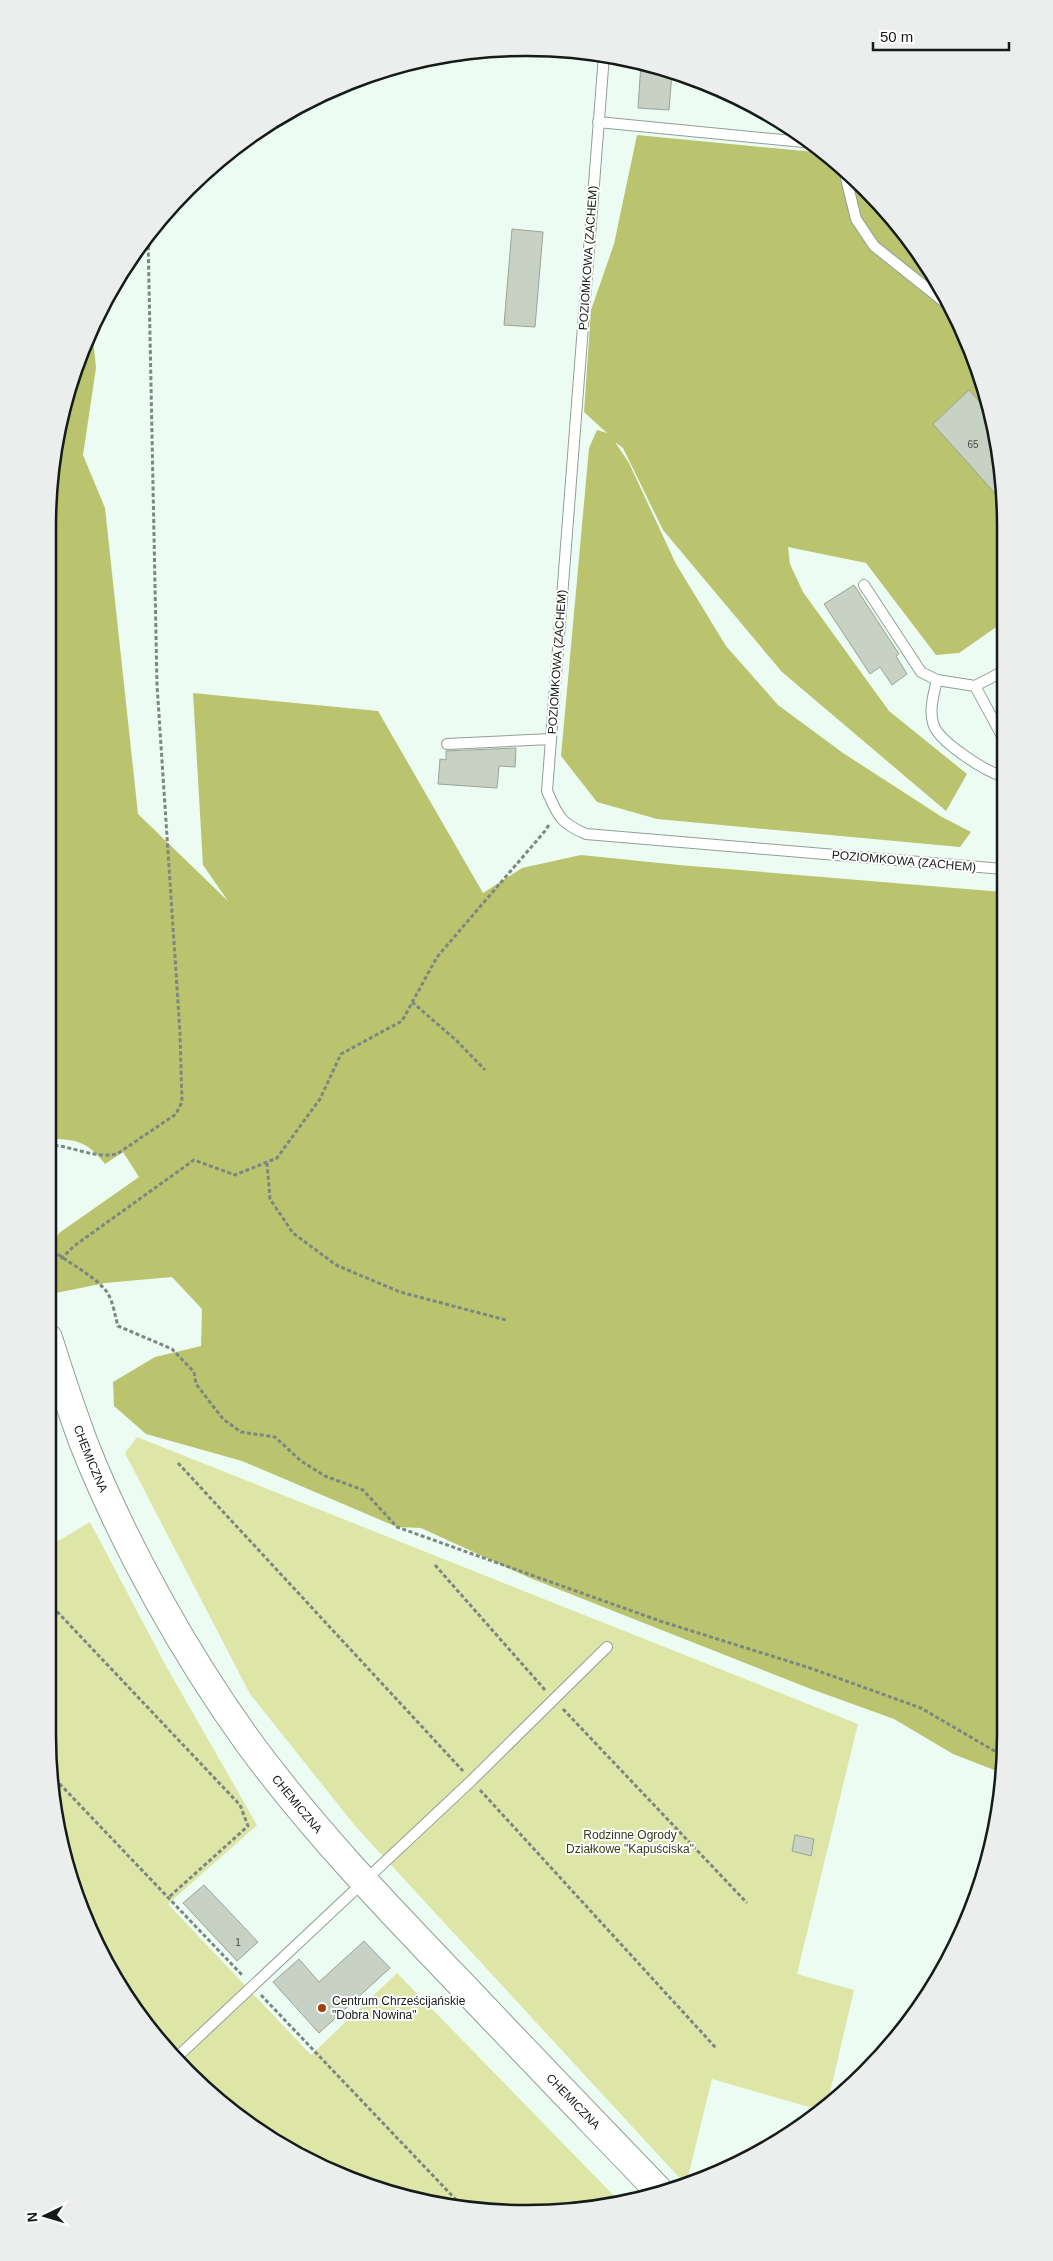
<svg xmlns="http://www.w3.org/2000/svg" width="1053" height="2261" font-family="Helvetica,sans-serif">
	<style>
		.green { fill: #dee6a7 }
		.forest { fill: #bac46f }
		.building { fill: #c8d2c4; stroke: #99a296 }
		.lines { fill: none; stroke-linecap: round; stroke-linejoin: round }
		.lane-casing { stroke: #909f97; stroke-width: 12 }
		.secondary-casing { stroke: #909f97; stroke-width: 30 }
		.path { stroke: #7c8781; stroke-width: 3; stroke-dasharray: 4 2.5; stroke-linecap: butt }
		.lane { stroke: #fff; stroke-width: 10 }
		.secondary { stroke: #fff; stroke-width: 28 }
		.poi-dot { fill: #a33f0a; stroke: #fff; stroke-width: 2 }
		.labels { text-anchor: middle; stroke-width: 4; stroke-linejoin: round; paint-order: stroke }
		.number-label { font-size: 10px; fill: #424943 }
		.street-label { font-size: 12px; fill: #151b18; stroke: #fff }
		.park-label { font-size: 12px; fill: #383b17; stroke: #fff }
		.poi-label { font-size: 12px; fill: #151b18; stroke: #fff; text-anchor: start }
		.rim { fill: none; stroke: #151b18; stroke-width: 2.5 }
	</style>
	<rect width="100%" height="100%" fill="#ecfcf3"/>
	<!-- green -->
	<path class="green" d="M137,1437L858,1724L797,1974L854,1990L829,2097L816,2109L712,2079L686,2185L356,1827L250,1694L125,1453Z
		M90,1522L166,1666L257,1825L168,1904L311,2055L397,1973L620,2202L589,2209L433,2204L287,2149L166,2050L112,1974L73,1889L48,1734V1547Z"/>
	<!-- forest -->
	<path class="forest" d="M637,135L825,153L906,235L969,343L1001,464L1002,623L959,653L936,655L866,563L788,547L790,564L803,592L889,711L967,774L946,811L782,672L663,530L623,448L615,442L629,463L676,564L726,646L778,705L843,753L942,817L971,832L960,847L657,819L597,802L561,756L589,448L597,430L607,433L584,412L591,310L614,244Z
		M92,328L96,368L83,455L105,508L138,814L228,901L203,865L193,693L378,711L483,893L522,868L581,855L679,865L1003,892L1005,1735L1002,1773L953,1754L894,1719L811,1689L530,1578L421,1528L397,1527L242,1461L146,1434L114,1406L113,1382L155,1357L201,1346L202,1309L172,1277L105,1283L56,1293L51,1291L48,1282V1252L59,1233L139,1177L123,1152L105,1164C87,1141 76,1139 48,1139V526L57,433L84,343Z"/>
	<!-- building -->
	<path class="building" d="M641,63L672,72L669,110L638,108Z
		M512,229L543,232L535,327L504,325Z
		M969,390L987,410L1001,464V500L933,424Z
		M854,585L899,654L896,656L907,674L892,685L880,667L870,674L824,604Z
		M516,748L515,767L499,766L497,788L438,784L440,759L446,760V751Z
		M795,1835L814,1839L811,1856L792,1851Z
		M204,1885L258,1942L237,1961L183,1903Z
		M364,1941L390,1968L319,2033L273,1982L299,1959L319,1982Z"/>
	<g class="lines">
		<defs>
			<path id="lane" d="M604,55L547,791C558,816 560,823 586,834L1003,869
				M598,122L813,143
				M845,174L856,219L874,246L947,304
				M864,585L921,672L937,680L975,686L1002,672
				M937,680C934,693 929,709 933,723C937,741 985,771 1002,776
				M975,686L1002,736
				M447,744L551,739
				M176,2058L471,1781L607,1647"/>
			<g id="secondary">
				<path id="s1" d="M48,1338C59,1373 71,1409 84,1444C124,1545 186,1656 249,1743C313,1830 387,1907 461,1984C527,2054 594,2123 661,2193"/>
			</g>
		</defs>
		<!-- lane casing -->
		<use href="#lane" class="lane-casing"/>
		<!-- secondary casing -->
		<use href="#secondary" class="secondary-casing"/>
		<!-- path -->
		<path class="path" d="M412,1002L457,1041L485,1070
			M48,1145C71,1145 93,1159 117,1154L176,1114L182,1102L180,1033L157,685L148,236
			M267,1163L270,1199L293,1233L336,1265L400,1292L506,1320
			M48,1246C66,1263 91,1272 107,1292C113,1301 115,1316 118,1326L172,1349L194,1372L196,1384L223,1419L241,1432L275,1437L301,1461L325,1476L363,1490L397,1527L660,1621L810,1668L921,1708L1003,1756
			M61,1259L74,1246L194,1160L235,1175L277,1158L320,1099L341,1054L402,1021L437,957L545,831L550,823
			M48,1434L55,1431
			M178,1463L463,1771
			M435,1565L545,1690
			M48,1602L240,1805L248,1826L168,1898
			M563,1709L747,1903
			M55,1779L243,1976
			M480,1790L716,2048
			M261,1995L461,2205"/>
		<!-- lane -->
		<use href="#lane" class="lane"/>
		<!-- secondary -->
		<use href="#secondary" class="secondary"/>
	</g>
	<!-- markers -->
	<circle class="poi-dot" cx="322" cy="2008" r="5"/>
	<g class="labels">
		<!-- number labels -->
		<g class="number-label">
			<text x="973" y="448">65</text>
			<text x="238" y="1946">1</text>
		</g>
		<!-- street labels -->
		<g class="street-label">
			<text transform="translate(588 258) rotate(-86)" y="4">POZIOMKOWA (ZACHEM)</text>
			<text transform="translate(557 662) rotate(-86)" y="4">POZIOMKOWA (ZACHEM)</text>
			<text transform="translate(904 861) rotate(5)" y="4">POZIOMKOWA (ZACHEM)</text>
			<text dy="4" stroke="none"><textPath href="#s1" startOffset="128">CHEMICZNA</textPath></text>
			<text dy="4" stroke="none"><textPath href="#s1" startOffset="532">CHEMICZNA</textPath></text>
			<text dy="4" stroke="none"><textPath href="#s1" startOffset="938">CHEMICZNA</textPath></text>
		</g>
		<!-- park labels -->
		<g class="park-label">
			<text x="630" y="1839">Rodzinne Ogrody<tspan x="630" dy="14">Działkowe "Kapuściska"</tspan></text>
		</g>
		<!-- poi labels -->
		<g class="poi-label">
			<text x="332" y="2005">Centrum Chrześcijańskie<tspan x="332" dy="14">"Dobra Nowina"</tspan></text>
		</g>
	</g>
	<!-- crop -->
	<path d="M0 0H1053V2261H0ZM526 56H527A470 470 0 0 1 997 526V1735A470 470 0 0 1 527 2205H526A470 470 0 0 1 56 1735V526A470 470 0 0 1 526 56Z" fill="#eceded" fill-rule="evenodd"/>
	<path class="rim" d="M526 56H527A470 470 0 0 1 997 526V1735A470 470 0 0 1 527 2205H526A470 470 0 0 1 56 1735V526A470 470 0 0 1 526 56Z"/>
	<!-- north arrow -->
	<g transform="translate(45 2216) rotate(265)" stroke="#ffffff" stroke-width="4" paint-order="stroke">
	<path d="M0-4L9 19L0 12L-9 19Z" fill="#151b18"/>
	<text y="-8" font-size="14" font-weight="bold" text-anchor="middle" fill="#151b18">N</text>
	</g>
	<!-- scale -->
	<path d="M873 42v8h136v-8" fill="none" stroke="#151b18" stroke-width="2.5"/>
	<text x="880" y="42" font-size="15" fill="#151b18" stroke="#ffffff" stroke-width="4" paint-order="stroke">50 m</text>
</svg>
